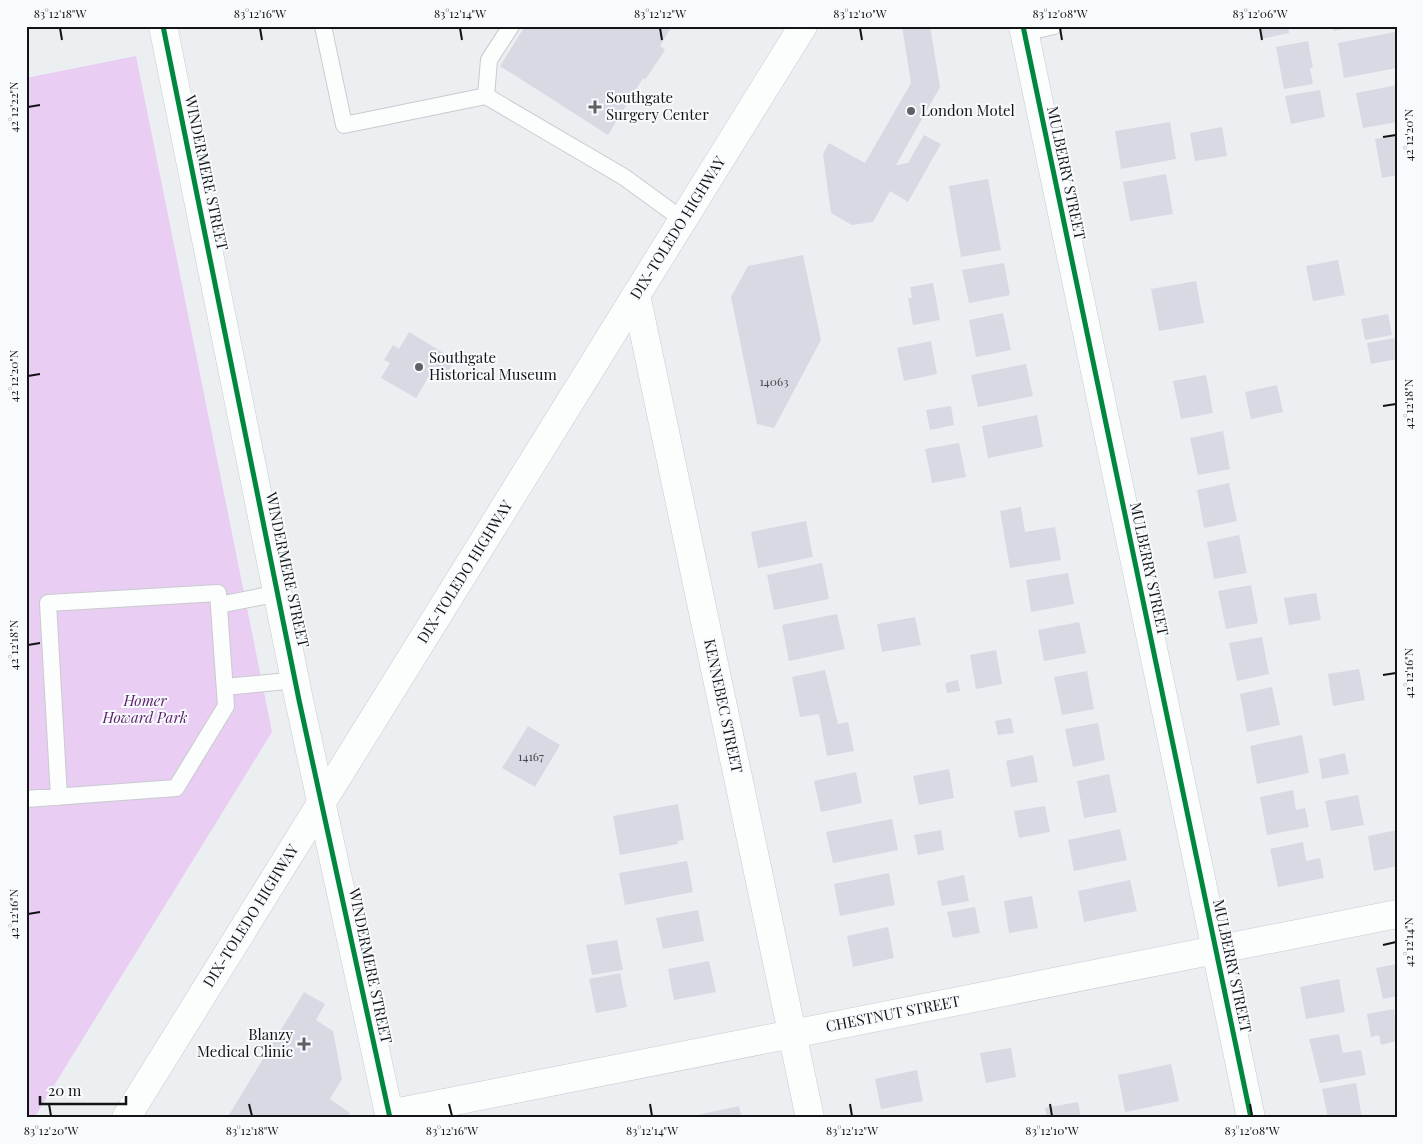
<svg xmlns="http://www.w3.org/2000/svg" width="1423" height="1144" font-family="'Playfair Display',serif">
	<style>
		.green { fill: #e9cdf3 }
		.building { fill: #d7d9e3 }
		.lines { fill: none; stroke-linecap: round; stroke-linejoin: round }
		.service-casing { stroke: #c8cbce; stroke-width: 18 }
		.minor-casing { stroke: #c8cbce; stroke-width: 29 }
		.primary-casing { stroke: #c8cbce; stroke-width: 29 }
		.service { stroke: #fcfdfd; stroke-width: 16 }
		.minor { stroke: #fcfdfd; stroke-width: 28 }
		.primary { stroke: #fcfdfd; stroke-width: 28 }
		.cycleway-casing { stroke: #f8fbfe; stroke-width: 8 }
		.cycleway { stroke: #00873e; stroke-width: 5 }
		.ticks { fill: none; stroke: #121416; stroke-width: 2 }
		.poi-dot { fill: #5e6163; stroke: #f8fbfe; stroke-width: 2 }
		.labels { text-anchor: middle; stroke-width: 4; stroke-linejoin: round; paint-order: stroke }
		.number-label { font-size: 12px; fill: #46484c }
		.poi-label { font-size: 15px; fill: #121416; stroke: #f8fbfe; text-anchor: start }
		.street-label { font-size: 15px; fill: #121416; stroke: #f8fbfe }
		.park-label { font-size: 15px; font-style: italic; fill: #5f206d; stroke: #f8fbfe }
		.neatline { fill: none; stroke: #121416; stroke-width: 2 }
		.ticks-label { font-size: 12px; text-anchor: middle; fill: #121416 }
	</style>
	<rect width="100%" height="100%" fill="#eceff2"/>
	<!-- green -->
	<path class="green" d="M136,56L272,732L34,1118H26V78Z"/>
	<!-- building -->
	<path class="building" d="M525,26H672L660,46L665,50L645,80L643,78L608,135L500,66Z
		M902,26H930L940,87L896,165L908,163L924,135L941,144L908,202L890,191L873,222L852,225L831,213L823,154L829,143L865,163L911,83Z
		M1259,26H1288L1289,33L1261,39Z
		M1333,26H1353V27L1334,31Z
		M1395,32L1397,68L1344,78L1338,43Z
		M1308,41L1313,68H1310L1313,84L1284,89L1276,47Z
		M1397,85V122L1363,128L1356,93Z
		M1320,90L1325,117L1291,124L1285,96Z
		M1170,122L1176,159L1121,169L1115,131Z
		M1222,127L1227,156L1195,161L1190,133Z
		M1397,136V175L1382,178L1375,139Z
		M1166,174L1173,214L1130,221L1123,182Z
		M988,179L1001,250L961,257L949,186Z
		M803,255L821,340L774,428L757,424L731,297L748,266Z
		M1338,260L1345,295L1313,301L1306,266Z
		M1004,263L1010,295L969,303L962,270Z
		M1196,281L1204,323L1159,331L1151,289Z
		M933,283L940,320L913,325L908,298H912L910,287Z
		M1003,313L1011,350L976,357L969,320Z
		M1388,314L1392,335L1365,340L1361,319Z
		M409,332L455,360L444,378L432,371L416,398L381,378L390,363L384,360L393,345L399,349Z
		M1395,338L1397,359L1371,364L1367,343Z
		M931,341L937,374L904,381L897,348Z
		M1026,364L1033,396L978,407L971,375Z
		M1206,375L1213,413L1181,419L1173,381Z
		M1277,385L1283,412L1251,419L1245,392Z
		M951,406L954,425L930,430L926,410Z
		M1037,415L1043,447L988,458L982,426Z
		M1223,431L1230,469L1198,475L1190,438Z
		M959,443L966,477L932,483L925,449Z
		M1229,483L1237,521L1204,528L1197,490Z
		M1021,507L1025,532L1055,527L1061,560L1010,568L1000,511Z
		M806,521L813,557L758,568L751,532Z
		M1239,535L1247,573L1214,579L1207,542Z
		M822,563L829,599L774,610L767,575Z
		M1068,573L1074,604L1031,612L1026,580Z
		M1251,585L1258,623L1226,629L1218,591Z
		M1316,593L1321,620L1289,625L1284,598Z
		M837,614L845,649L789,661L782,625Z
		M915,617L921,645L882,652L877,624Z
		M1079,622L1086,653L1044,661L1038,630Z
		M1262,637L1269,674L1237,681L1229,643Z
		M996,650L1002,684L976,689L970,655Z
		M1359,669L1365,700L1333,706L1328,674Z
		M825,670L838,724L848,722L854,751L827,756L819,714L800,717L792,677Z
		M1087,671L1094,709L1062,715L1054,677Z
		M958,680L960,691L947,693L945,683Z
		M1272,687L1280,725L1247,732L1240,694Z
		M1011,718L1014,733L998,735L995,721Z
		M1098,723L1105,760L1073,767L1065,729Z
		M528,726L560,745L535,787L502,768Z
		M1302,735L1309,773L1257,784L1250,746Z
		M1345,753L1349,774L1322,779L1319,759Z
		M1033,755L1038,782L1011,787L1006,761Z
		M949,769L954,798L919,805L913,776Z
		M856,772L862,803L821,812L814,781Z
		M1109,774L1117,812L1084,818L1077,781Z
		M1293,790L1296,810L1305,808L1309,827L1267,835L1260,797Z
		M1358,795L1364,825L1331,831L1325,801Z
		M678,804L684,840L677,841L678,844L620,855L613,816Z
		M1045,806L1050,832L1019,838L1014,811Z
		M892,819L898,850L833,863L826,832Z
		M1120,829L1127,860L1074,871L1068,840Z
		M941,830L944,850L918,855L914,835Z
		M1397,830V866L1374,871L1368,836Z
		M1303,842L1306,861L1320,858L1324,878L1278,887L1270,849Z
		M687,861L693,892L625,905L619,873Z
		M889,873L895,905L840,916L834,884Z
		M964,875L969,901L942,906L937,881Z
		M1130,880L1137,911L1084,922L1078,891Z
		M1032,896L1038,928L1009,933L1004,901Z
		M975,907L980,933L953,938L947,912Z
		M698,910L704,941L663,949L656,918Z
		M888,927L894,958L853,967L847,936Z
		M617,940L623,970L592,975L586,945Z
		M709,961L716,992L674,1000L668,969Z
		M1397,964V996L1383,999L1376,968Z
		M620,973L627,1007L596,1013L589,979Z
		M1339,979L1345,1012L1306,1019L1300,987Z
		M304,992L325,1004L316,1020L333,1031L342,1079L330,1099L350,1113L347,1118H227Z
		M1394,1009L1397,1041L1381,1045L1379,1035L1371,1037L1367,1014Z
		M1339,1034L1343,1053L1361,1050L1366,1075L1320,1083L1309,1039Z
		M1011,1048L1016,1077L986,1083L980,1053Z
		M1171,1064L1179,1101L1125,1112L1118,1075Z
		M917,1070L923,1101L881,1109L875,1079Z
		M1356,1083L1362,1118H1328L1322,1089Z
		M1078,1102L1081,1118H1047L1045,1108Z
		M739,1106L742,1118H698L697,1115Z"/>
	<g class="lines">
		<defs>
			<path id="service" d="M323,26L344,125L486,96L624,177L683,220
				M1024,33L1054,26
				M486,96L489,60L511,26
				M219,605L279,593
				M225,687L297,680
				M26,799L176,788L226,706L218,593L48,603L59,797"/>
			<path id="minor" d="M163,26L299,700L390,1118
				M1023,26L1251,1118
				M636,295L810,1118
				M389,1114L1397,914"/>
			<path id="primary" d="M126,1118L803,26"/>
		</defs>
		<!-- service casing -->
		<use href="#service" class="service-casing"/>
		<!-- minor casing -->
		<use href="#minor" class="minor-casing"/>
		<!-- primary casing -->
		<use href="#primary" class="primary-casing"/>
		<!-- service -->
		<use href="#service" class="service"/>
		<!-- minor -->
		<use href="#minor" class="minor"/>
		<!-- primary -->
		<use href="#primary" class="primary"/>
		<defs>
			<path id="cycleway" d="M163,26L299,700L390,1118
				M1023,26L1251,1118"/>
		</defs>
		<!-- cycleway casing -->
		<use href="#cycleway" class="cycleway-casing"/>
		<!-- cycleway -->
		<use href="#cycleway" class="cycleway"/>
	</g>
	<!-- ticks -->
	<path class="ticks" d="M60,28L62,40M260,28L262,40M460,28L462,40M660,28L662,40M860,28L862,40M1060,28L1062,40M1260,28L1262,40M28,107L40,105M1383,137L1396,135M28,376L40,374M1383,406L1396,404M28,645L40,643M1383,675L1396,673M28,914L40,912M1383,945L1396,942M49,1104L51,1116M249,1104L252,1116M449,1104L452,1116M650,1104L652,1116M850,1104L852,1116M1050,1104L1052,1116M1250,1104L1252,1116"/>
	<!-- markers -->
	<g class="poi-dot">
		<path d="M592.5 99.5h5v5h5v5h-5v5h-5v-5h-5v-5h5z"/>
		<circle cx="911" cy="111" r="5"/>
		<circle cx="419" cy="367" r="5"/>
		<path d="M301.5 1036.5h5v5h5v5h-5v5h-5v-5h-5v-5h5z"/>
	</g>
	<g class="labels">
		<!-- number labels -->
		<g class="number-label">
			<text x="774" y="386">14063</text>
			<text x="531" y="761">14167</text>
		</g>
		<!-- poi labels -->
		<g class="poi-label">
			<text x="606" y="103">Southgate<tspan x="606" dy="17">Surgery Center</tspan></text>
			<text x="921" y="116">London Motel</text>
			<text x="429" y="363">Southgate<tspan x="429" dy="17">Historical Museum</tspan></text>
			<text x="293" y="1040" text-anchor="end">Blanzy<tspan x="293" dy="17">Medical Clinic</tspan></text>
		</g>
		<!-- street labels -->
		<g class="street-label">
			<text transform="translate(206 173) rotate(78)" y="5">WINDERMERE STREET</text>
			<text transform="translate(1066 173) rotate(78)" y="5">MULBERRY STREET</text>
			<text transform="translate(678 228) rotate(-58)" y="5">DIX-TOLEDO HIGHWAY</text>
			<text transform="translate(1149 569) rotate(78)" y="5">MULBERRY STREET</text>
			<text transform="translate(287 570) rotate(78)" y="5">WINDERMERE STREET</text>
			<text transform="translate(465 572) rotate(-58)" y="5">DIX-TOLEDO HIGHWAY</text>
			<text transform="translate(723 706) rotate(78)" y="5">KENNEBEC STREET</text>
			<text transform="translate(251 916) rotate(-58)" y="5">DIX-TOLEDO HIGHWAY</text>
			<text transform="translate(370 966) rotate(78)" y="5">WINDERMERE STREET</text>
			<text transform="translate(1232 966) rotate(78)" y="5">MULBERRY STREET</text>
			<text transform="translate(893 1014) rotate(-11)" y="5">CHESTNUT STREET</text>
		</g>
		<!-- park labels -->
		<g class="park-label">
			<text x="145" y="706">Homer<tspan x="145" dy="17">Howard Park</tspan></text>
		</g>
	</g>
	<!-- border -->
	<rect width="1423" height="1144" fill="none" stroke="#f8fbfe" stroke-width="55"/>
	<!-- scale -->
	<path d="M40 1096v8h86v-8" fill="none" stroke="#121416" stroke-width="2.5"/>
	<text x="48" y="1096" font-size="15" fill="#121416" stroke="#f8fbfe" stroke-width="4" paint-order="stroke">20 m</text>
	<rect x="28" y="28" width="1368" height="1088" class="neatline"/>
	<g class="ticks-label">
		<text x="60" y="18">83°12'18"W</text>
		<text x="260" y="18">83°12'16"W</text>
		<text x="460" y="18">83°12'14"W</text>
		<text x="660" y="18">83°12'12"W</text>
		<text x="860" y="18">83°12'10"W</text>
		<text x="1060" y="18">83°12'08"W</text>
		<text x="1260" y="18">83°12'06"W</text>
		<text transform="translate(14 107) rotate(-90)" y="4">42°12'22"N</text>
		<text transform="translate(1409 135) rotate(-90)" y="4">42°12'20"N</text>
		<text transform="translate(14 376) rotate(-90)" y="4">42°12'20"N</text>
		<text transform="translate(1409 404) rotate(-90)" y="4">42°12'18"N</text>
		<text transform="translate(14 645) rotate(-90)" y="4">42°12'18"N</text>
		<text transform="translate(1409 673) rotate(-90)" y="4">42°12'16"N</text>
		<text transform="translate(14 914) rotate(-90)" y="4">42°12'16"N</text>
		<text transform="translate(1409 942) rotate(-90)" y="4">42°12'14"N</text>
		<text x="51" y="1135">83°12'20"W</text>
		<text x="252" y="1135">83°12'18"W</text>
		<text x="452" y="1135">83°12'16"W</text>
		<text x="652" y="1135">83°12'14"W</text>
		<text x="852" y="1135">83°12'12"W</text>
		<text x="1052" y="1135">83°12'10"W</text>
		<text x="1252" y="1135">83°12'08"W</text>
	</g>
</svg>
